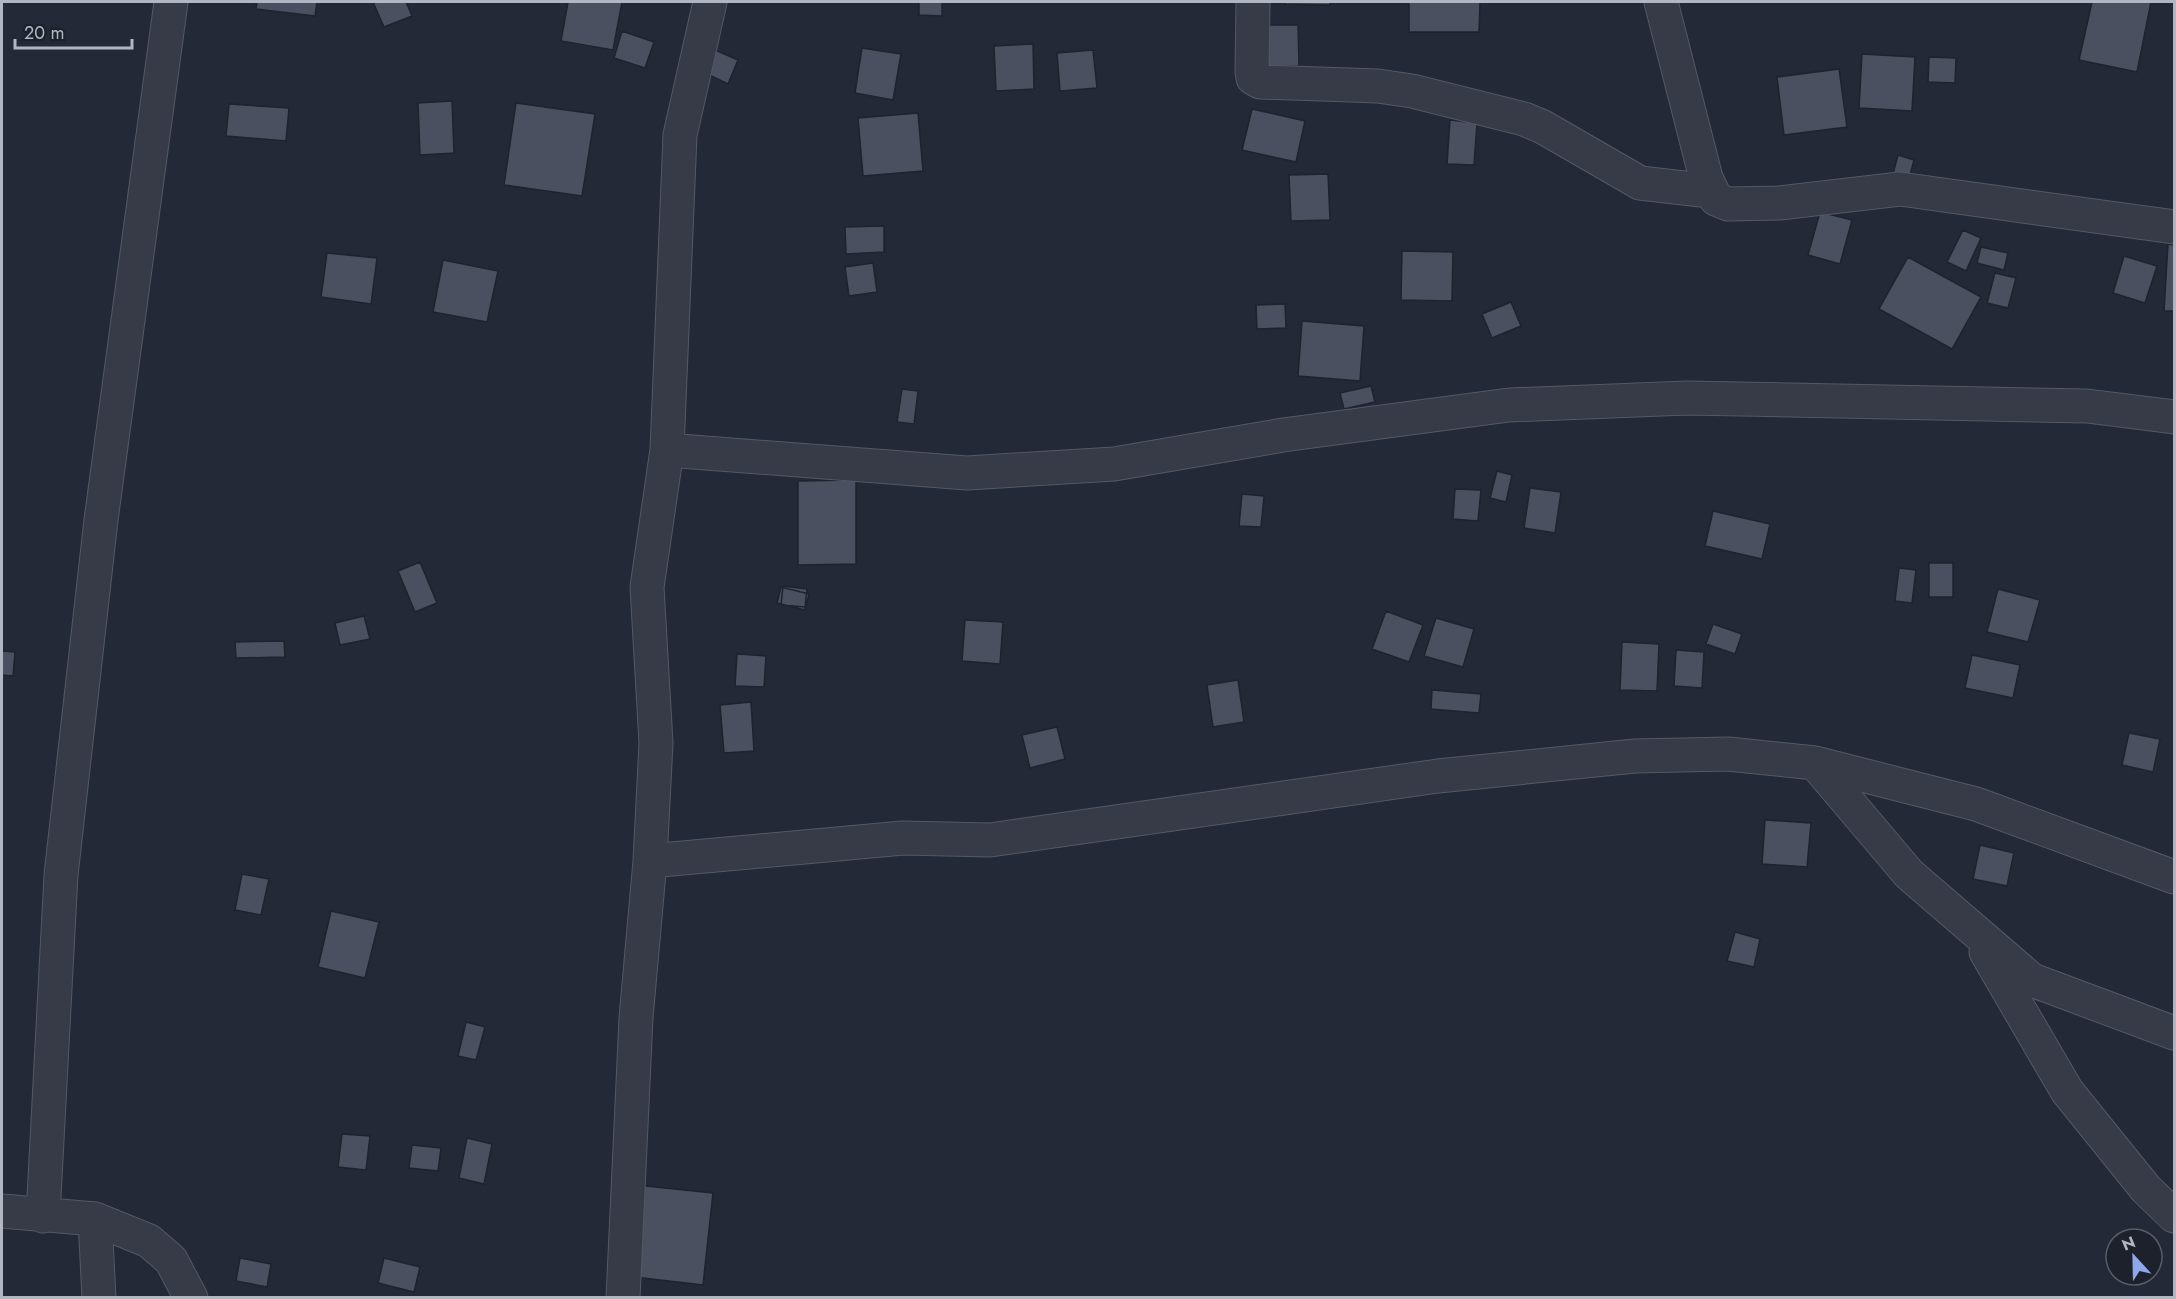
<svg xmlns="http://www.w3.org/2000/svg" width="2176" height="1299" font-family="Jost,sans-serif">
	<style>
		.building { fill: #4a5060; stroke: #1e232e; stroke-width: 1.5 }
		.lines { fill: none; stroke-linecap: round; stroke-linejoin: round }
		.street-casing { stroke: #545965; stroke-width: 35 }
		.street { stroke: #373b47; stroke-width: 33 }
	</style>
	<rect width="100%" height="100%" fill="#232936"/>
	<!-- building -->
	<path class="building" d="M257,2H317L315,16L256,9Z
		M373,2H406L412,16L384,27Z
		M568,2H622L613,50L561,41Z
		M919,2H942V16L919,15Z
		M1285,2H1330V5L1285,4Z
		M1409,2H1480L1479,32H1409Z
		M2092,2H2151L2137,72L2079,60Z
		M1257,25H1298L1299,66L1258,67Z
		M622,31L654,42L645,68L614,58Z
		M1033,44L1034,89L996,91L994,46Z
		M862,48L901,54L893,100L855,93Z
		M713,49L738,60L728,84L703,72Z
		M1093,50L1097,88L1060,91L1057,53Z
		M1862,54L1915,57L1912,111L1859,108Z
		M1929,57L1956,58L1955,83L1928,82Z
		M1839,69L1847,127L1784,135L1777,77Z
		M452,101L454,153L420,155L418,103Z
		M516,103L595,114L582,196L504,185Z
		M229,104L289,108L286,141L226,136Z
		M1252,109L1305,121L1296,162L1242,150Z
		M918,113L923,171L863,176L858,118Z
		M1450,120L1477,123L1474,165L1447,164Z
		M1898,155L1914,160L1906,190L1890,185Z
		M1328,174L1330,220L1291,221L1289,175Z
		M1820,212L1852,220L1840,264L1808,255Z
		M884,226V252L846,254L845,227Z
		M1963,230L1981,238L1966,271L1947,262Z
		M2168,244L2174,245V311H2164Z
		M1981,247L2008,253L2004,270L1977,263Z
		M1402,251L1453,252L1452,301L1401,300Z
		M327,253L377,258L371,304L321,297Z
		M2124,256L2157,266L2145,303L2113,293Z
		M1908,257L1981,297L1952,349L1879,309Z
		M443,260L498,271L487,322L433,312Z
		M873,263L877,292L849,296L845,267Z
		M1995,273L2016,278L2008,308L1987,303Z
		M1511,302L1521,326L1492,338L1482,314Z
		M1285,304L1286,328L1257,329L1256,305Z
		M1302,321L1364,326L1360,381L1298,376Z
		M1371,386L1375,402L1344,409L1340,393Z
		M902,389L918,391L914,424L897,422Z
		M1497,471L1512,475L1506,502L1490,498Z
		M856,480V564L798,565V481Z
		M1530,488L1561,492L1555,533L1524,528Z
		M1455,489L1481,490L1478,521L1453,519Z
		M1242,494L1264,496L1261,527L1239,526Z
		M1713,511L1770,524L1762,559L1705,546Z
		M420,562L437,603L415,612L398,571Z
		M1929,563H1953V597H1929Z
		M1899,568L1916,570L1912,603L1895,601Z
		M783,586L807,589L805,607L781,605Z
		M781,587L809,594L805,610L777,603Z
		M1998,589L2040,600L2028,642L1987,632Z
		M1386,611L1423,625L1409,662L1372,649Z
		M364,616L370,639L340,645L335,623Z
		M1436,618L1474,629L1463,667L1424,656Z
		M965,620L1003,622L1000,664L962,661Z
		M1713,624L1742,634L1735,654L1706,644Z
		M284,641L285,657L236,658L235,642Z
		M1622,642L1659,644L1657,691L1620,690Z
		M1676,650L1704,652L1702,688L1674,686Z
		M2,651L15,652L13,676L2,675Z
		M737,654L766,656L764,687L735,686Z
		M1972,655L2020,665L2013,698L1965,688Z
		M1238,680L1244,722L1213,727L1207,685Z
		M1432,690L1481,694L1479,713L1431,709Z
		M751,702L754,751L724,753L720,705Z
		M1057,727L1065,759L1030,768L1022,735Z
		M2129,733L2160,739L2153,772L2122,765Z
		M1765,820L1811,823L1807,867L1762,864Z
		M1980,845L2014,853L2007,886L1973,879Z
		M242,874L269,879L261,915L235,910Z
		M331,911L379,922L365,978L318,967Z
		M1735,932L1760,939L1754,967L1727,961Z
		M466,1022L485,1027L476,1060L458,1056Z
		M342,1134L370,1136L366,1170L338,1167Z
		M467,1138L492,1144L484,1184L459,1178Z
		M412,1145L441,1148L438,1171L409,1168Z
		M636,1185L713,1193L703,1285L626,1276Z
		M240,1258L271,1264L267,1287L236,1281Z
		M384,1258L420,1267L414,1292L378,1283Z"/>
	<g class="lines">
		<defs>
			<path id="street" d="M1253,2L1252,72L1253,78L1260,82L1378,86L1412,91L1524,119L1543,127L1640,183L1710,191
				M1661,2L1706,178L1716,199L1728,204L1779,203L1900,189L2174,227
				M667,450L967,473L1114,464L1283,435L1509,405L1687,398L2087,406L2174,417
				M1815,763L1909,874L2032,980L2174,1033
				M650,861L903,838L990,840L1438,776L1635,756L1728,754L1815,763L1976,804L2174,877
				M1986,952L2067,1091L2146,1189L2174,1216
				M2,1211L95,1219L149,1241L171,1260L191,1298
				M43,1216L61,875L101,520L171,2
				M95,1219L99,1298
				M623,1298L636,1018L650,861L656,743L647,587L667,450L680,135L710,2"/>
		</defs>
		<!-- street casing -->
		<use href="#street" class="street-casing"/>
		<!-- street -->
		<use href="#street" class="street"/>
	</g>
	<!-- border -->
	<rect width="2176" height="1299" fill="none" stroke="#b1b6c3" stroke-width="6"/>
	<!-- north arrow -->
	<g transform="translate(2134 1257) rotate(338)"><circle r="28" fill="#1c212b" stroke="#585d68" stroke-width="1.5"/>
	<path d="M0-4.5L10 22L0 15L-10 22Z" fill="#8ea7eb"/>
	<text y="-9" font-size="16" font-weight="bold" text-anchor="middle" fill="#b1b6c3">N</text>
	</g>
	<!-- scale -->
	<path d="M15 39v9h117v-9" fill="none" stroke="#b1b6c3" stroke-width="3"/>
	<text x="24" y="39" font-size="18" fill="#b1b6c3" stroke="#1c212b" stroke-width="4.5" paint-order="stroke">20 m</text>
</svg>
